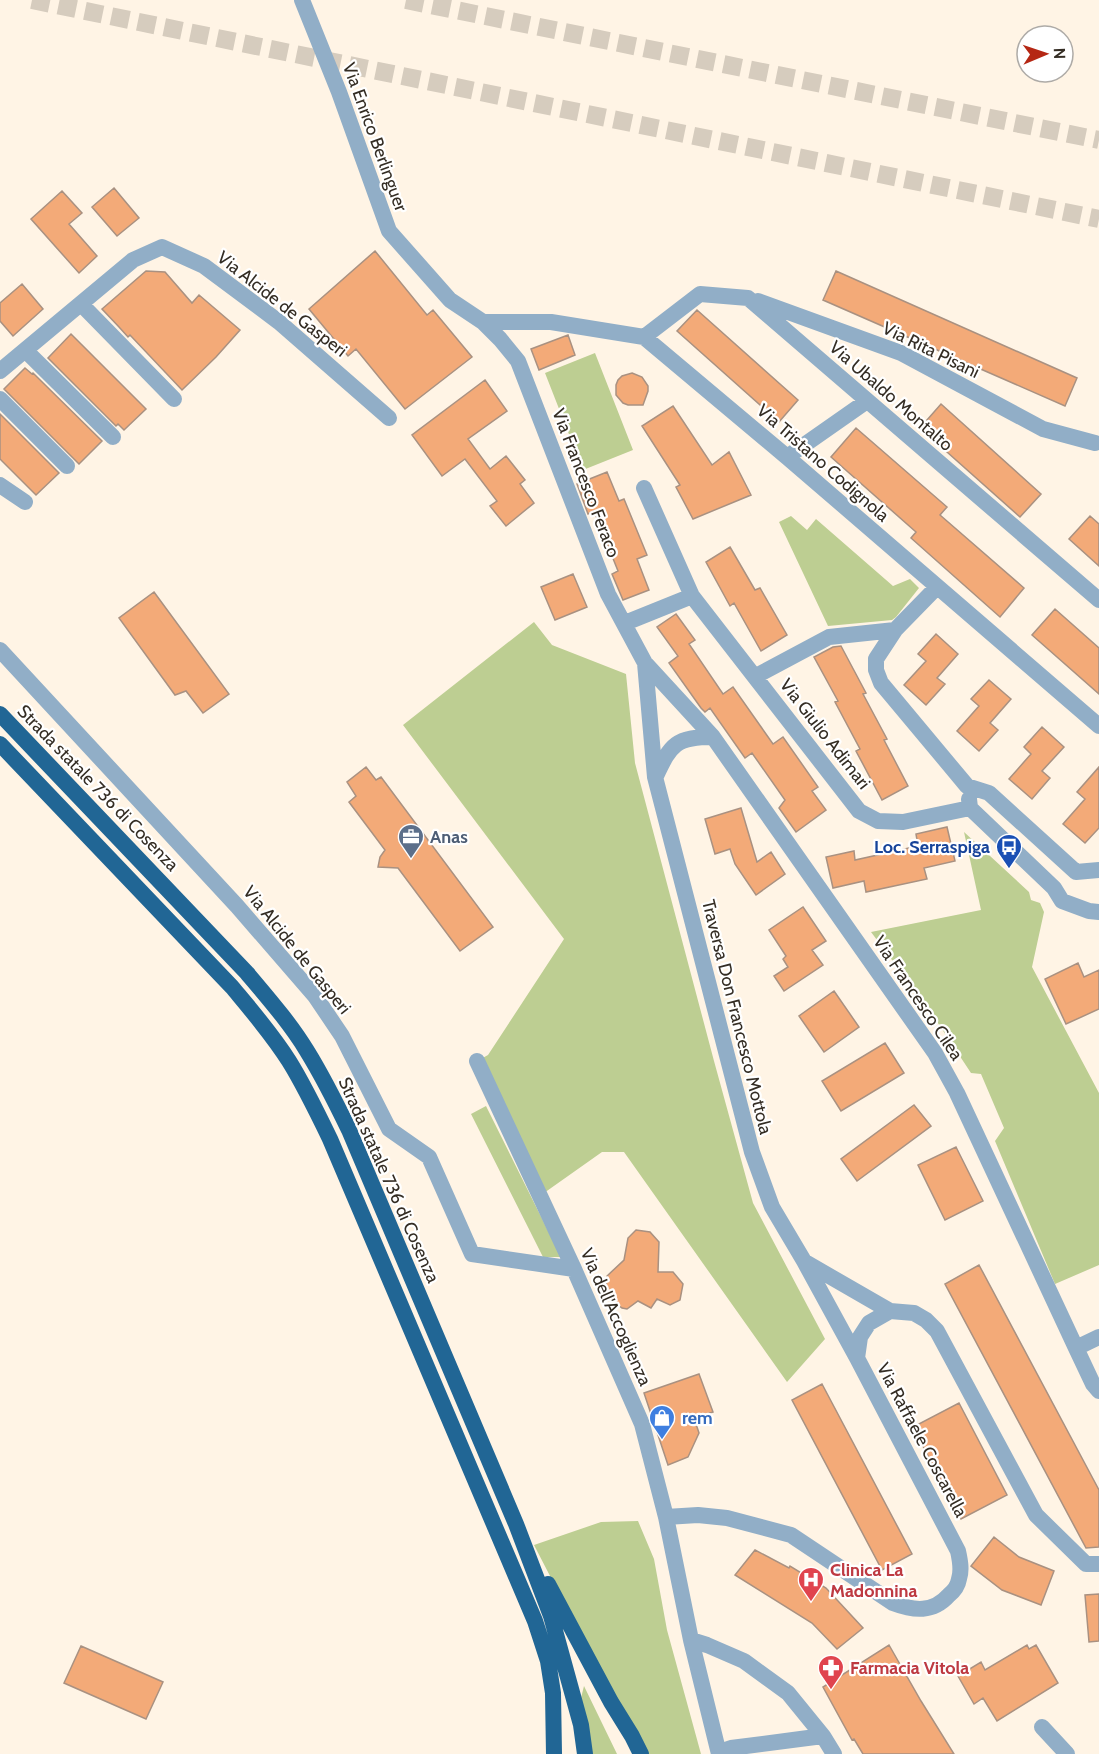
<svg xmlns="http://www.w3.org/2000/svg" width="1099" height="1754" font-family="Cabin,sans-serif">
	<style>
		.green { fill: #bdce92 }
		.building { fill: #f3aa78; stroke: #a99181; stroke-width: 1.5 }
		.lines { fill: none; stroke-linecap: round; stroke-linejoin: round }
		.motorway-tunnel { stroke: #d6ccbe; stroke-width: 18; stroke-dasharray: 18 9; stroke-linecap: butt }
		.minor { stroke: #91aec7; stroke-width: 16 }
		.trunk { stroke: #216695; stroke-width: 16 }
		.labels { text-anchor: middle; stroke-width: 4.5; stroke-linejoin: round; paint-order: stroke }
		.street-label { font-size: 18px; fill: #342d24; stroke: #fff }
		.service-label { font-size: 18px; font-weight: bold; fill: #4e5e75; stroke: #fff; text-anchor: start }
		.transit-label { font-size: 18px; font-weight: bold; fill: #164399; stroke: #fff; text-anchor: end }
		.shop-label { font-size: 18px; font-weight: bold; fill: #366cbe; stroke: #fff; text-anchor: start }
		.health-label { font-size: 18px; font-weight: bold; fill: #be3a42; stroke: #fff; text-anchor: start }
	</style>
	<rect width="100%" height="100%" fill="#fff4e5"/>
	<!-- green -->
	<path class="green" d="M595,353L633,450L583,470L545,373Z
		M791,516L807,530L816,519L893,586L910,579L919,588L896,617L892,620L828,626L779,522Z
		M534,622L552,645L626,674L635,763L714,1061L753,1203L825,1339L787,1382L624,1152H602L544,1193L479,1060L488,1055L564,939L403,725Z
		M964,832L1029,892L1031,900L1040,903L1044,912L1032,967L1099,1093V1265L1055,1284L995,1141L1004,1128L981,1074L971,1073L928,1008L871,932L981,910Z
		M486,1106L561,1257H543L471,1114Z
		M638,1521L654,1559L667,1630L701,1754H642L534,1545L601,1522Z
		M584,1686L617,1754H587L579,1706Z"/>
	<!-- building -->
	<path class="building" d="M114,188L139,218L117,236L92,207Z
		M62,191L82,213L69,224L97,256L79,273L31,219Z
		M375,251L427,315L433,310L472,357L405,409L356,349L348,356L309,309Z
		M146,271L165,272L192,303L199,295L240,330L216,357L182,390L130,335L128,337L119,327L102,309Z
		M836,271L1077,378L1065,406L823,300Z
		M22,284L43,309L13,336L0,321V303Z
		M697,310L798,400L779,422L677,331Z
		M71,334L146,409L124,430L118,424L116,426L48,358Z
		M568,335L575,355L539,370L531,349Z
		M25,368L32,374L33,373L102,441L79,464L4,389Z
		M632,373L642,377L648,386V391L643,405H628L623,403L616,395V385L618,380L622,376Z
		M485,380L507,411L468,439L490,469L506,456L525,480L520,484L534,503L506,526L490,506L497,501L465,459L442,476L412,435Z
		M941,404L1041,494L1020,517L920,428Z
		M673,406L712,465L729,452L751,495L693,519L676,487L680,485L642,426Z
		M0,414L59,473L36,495L0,459Z
		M856,428L947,507L940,515L1024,588L1000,617L911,538L916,532L831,457Z
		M607,472L619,501L624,499L647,555L637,559L649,590L623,600L612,574L618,571L594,511L588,514L577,484Z
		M1090,516L1099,524V566L1069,539Z
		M730,547L755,590L760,588L787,635L761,651L734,603L730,606L706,562Z
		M573,574L587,607L555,620L541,587Z
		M154,592L229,694L203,713L186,691L175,695L119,618Z
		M1055,609L1099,648V694L1032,635Z
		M676,614L695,640L689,644L723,694L733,687L773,744L783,737L818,787L812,791L826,810L796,832L779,808L785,800L752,753L745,758L710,708L705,712L701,708L669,663L678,656L657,627Z
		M936,634L958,654L937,678L945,684L926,705L904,685L926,661L918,654Z
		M841,646L866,693L863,694L887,739L884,740L908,786L882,800L856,751L860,749L835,702L838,701L814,657L833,647Z
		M989,680L1011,699L990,723L998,730L979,751L957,731L979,706L971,699Z
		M1042,727L1064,747L1042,771L1050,778L1032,799L1009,779L1031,754L1024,747Z
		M366,767L376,780L381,777L493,927L460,951L398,868L378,867L380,857L385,850L349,802L356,796L347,782Z
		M1099,767V828L1085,843L1063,824L1085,799L1077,792Z
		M741,808L757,862L771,852L785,874L756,895L735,864L730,849L715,854L705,819Z
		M947,827L955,861L924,868L927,879L866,892L864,881L833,888L826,857L854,851L855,860L918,846L916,834Z
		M803,907L826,941L812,950L823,965L784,991L774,976L788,967L783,959L786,956L769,930Z
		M1078,963L1084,977L1099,970V1009L1066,1024L1045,979Z
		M834,991L859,1027L824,1052L799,1016Z
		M885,1043L904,1073L841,1111L822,1081Z
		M914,1105L931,1126L857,1181L841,1159Z
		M956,1147L983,1201L945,1220L918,1165Z
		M636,1230L650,1232L659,1242L658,1272H673L683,1284L680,1300L670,1305L657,1299L651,1308L638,1301L627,1309L622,1308L609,1298L606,1289L607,1276L624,1260L628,1238Z
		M979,1265L1099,1490V1547L1086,1548L945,1284Z
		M699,1374L713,1412L694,1418L699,1433L688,1457L668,1465L644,1393Z
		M822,1384L912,1554L882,1570L792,1400Z
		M959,1403L1007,1495L961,1519L913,1427Z
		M994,1537L1019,1557L1054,1571L1041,1605L1002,1590L971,1566Z
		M755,1550L789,1568L790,1566L826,1588L863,1628L837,1649L812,1623L735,1575Z
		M1099,1594V1641L1089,1642L1085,1595Z
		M889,1645L921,1701L954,1754H863L854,1739L852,1740L823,1687Z
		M1027,1645L1029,1649L1036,1645L1058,1683L997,1721L983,1698L974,1704L958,1676L981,1662L985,1670Z
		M81,1646L163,1682L146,1719L64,1683Z"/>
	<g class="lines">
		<!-- motorway-tunnel -->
		<path class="motorway-tunnel" d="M32,0L1099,219
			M406,0L1099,140"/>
		<!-- minor -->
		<path class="minor" d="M302,0L339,92L389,231L450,300L483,322L500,339L518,361L608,594L645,663L713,737L935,1053L957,1093L1076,1348L1093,1384L1099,1391
			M758,301L901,353L1043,429L1095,443
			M81,304L174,399
			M483,322H551L644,337L787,457L1099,726
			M644,337L700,294L748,298L1099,600
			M25,350L113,437
			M0,371L133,260L162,247L204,266L279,322L389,418
			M0,399L67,466
			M787,457L867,401
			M0,485L25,502
			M644,488L692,596L859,811L878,821L903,822L970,808
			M937,587L895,630L876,659V670L881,683L967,786
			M625,623L692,596
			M0,650L237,906L315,996L342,1036L389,1129L429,1157L472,1254L574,1269
			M645,663L655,777L752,1152L772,1207L804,1261L857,1358L958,1551C960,1560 962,1570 959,1579C958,1585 954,1591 949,1595C933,1613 914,1611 893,1603L791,1535L727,1518L698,1515L666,1517
			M756,676L829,637L895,630
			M656,776C671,744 676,737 713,737
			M967,786L989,793L1076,872L1099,870
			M969,799L970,808L1054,888L1062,901L1089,911L1099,912
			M477,1061L574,1269L642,1424L666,1517L691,1640L719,1754
			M805,1262L890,1311
			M1076,1348L1099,1337
			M857,1358L860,1337L869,1323L890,1311L914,1313L926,1320L937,1331L1036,1515L1086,1564H1099
			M691,1640L707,1645L744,1661L788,1693L823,1736L834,1754
			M1042,1727L1067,1754
			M719,1752L731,1748L823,1736"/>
		<!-- trunk -->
		<path class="trunk" d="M0,714L247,973C268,998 290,1023 307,1051C323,1077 336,1103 349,1130L516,1524L551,1616L581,1725L585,1754
			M0,744L232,987C252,1011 272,1034 289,1061C304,1085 317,1112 330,1139L535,1621L548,1661L553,1693L554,1754
			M548,1584L611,1702L632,1736L641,1754"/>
	</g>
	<!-- icons -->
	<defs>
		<symbol id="office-pin" viewBox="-11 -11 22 30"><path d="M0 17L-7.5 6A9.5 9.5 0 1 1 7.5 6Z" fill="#5c6f8a" stroke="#fff"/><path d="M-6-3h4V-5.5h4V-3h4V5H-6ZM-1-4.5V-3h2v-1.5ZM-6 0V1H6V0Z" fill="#fff"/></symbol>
		<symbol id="bus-pin" viewBox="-11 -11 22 30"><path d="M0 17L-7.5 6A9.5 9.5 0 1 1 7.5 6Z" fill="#1a4fb4" stroke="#fff"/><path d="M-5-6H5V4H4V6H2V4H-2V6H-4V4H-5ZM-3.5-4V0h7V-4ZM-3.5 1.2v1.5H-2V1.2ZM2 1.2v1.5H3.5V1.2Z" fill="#fff"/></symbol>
		<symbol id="shop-pin" viewBox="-11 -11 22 30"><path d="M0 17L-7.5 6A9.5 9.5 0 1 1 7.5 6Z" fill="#3f7fe0" stroke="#fff"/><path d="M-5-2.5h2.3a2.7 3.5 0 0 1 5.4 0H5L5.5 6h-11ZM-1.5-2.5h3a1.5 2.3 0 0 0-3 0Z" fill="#fff"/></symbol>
		<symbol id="hospital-pin" viewBox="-11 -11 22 30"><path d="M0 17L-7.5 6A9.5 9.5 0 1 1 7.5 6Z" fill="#e0444e" stroke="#fff"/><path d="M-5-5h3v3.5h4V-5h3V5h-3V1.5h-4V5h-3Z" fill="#fff"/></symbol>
		<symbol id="pharmacy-pin" viewBox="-11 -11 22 30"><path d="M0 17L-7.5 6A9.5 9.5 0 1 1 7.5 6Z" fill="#e0444e" stroke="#fff"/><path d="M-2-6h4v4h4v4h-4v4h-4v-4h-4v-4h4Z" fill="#fff"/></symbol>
	</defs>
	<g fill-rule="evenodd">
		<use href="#office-pin" x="396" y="822" width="30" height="40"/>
		<use href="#bus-pin" x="994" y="832" width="30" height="40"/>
		<use href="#shop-pin" x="647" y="1403" width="30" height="40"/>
		<use href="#hospital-pin" x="796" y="1565" width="30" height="40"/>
		<use href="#pharmacy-pin" x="816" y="1653" width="30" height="40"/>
	</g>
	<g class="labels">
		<!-- street labels -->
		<g class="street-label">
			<text transform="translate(375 137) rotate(70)" y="6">Via Enrico Berlinguer</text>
			<text transform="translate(282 304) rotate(38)" y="6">Via Alcide de Gasperi</text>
			<text transform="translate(931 350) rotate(26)" y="6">Via Rita Pisani</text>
			<text transform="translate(891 396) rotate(41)" y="6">Via Ubaldo Montalto</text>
			<text transform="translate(823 463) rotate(41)" y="6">Via Tristano Codignola</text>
			<text transform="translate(586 483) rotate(69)" y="6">Via Francesco Feraco</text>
			<text transform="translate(825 734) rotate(52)" y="6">Via Giulio Adimari</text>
			<text transform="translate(98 788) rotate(46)" y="6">Strada statale 736 di Cosenza</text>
			<text transform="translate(297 950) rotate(51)" y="6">Via Alcide de Gasperi</text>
			<text transform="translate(918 998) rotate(56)" y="6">Via Francesco Cilea</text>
			<text transform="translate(737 1017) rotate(76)" y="6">Traversa Don Francesco Mottola</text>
			<text transform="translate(389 1180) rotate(66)" y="6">Strada statale 736 di Cosenza</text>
			<text transform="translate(616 1317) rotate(66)" y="6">Via dell'Accoglienza</text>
			<text transform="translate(922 1440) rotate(62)" y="6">Via Raffaele Coscarella</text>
		</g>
		<!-- service labels -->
		<g class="service-label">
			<text x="430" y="843">Anas</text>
		</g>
		<!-- transit labels -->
		<g class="transit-label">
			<text x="990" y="853">Loc. Serraspiga</text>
		</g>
		<!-- shop labels -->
		<g class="shop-label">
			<text x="682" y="1424">rem</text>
		</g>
		<!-- health labels -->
		<g class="health-label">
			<text x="830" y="1576">Clinica La<tspan x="830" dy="21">Madonnina</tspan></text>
			<text x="850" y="1674">Farmacia Vitola</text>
		</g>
	</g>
	<!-- north arrow -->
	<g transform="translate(1045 54) rotate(88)"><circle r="28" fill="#ffffff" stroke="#aeaba7" stroke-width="1.5"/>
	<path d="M0-4.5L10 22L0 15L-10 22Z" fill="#b52714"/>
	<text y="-9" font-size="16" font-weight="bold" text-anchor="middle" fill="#342d24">N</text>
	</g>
</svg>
